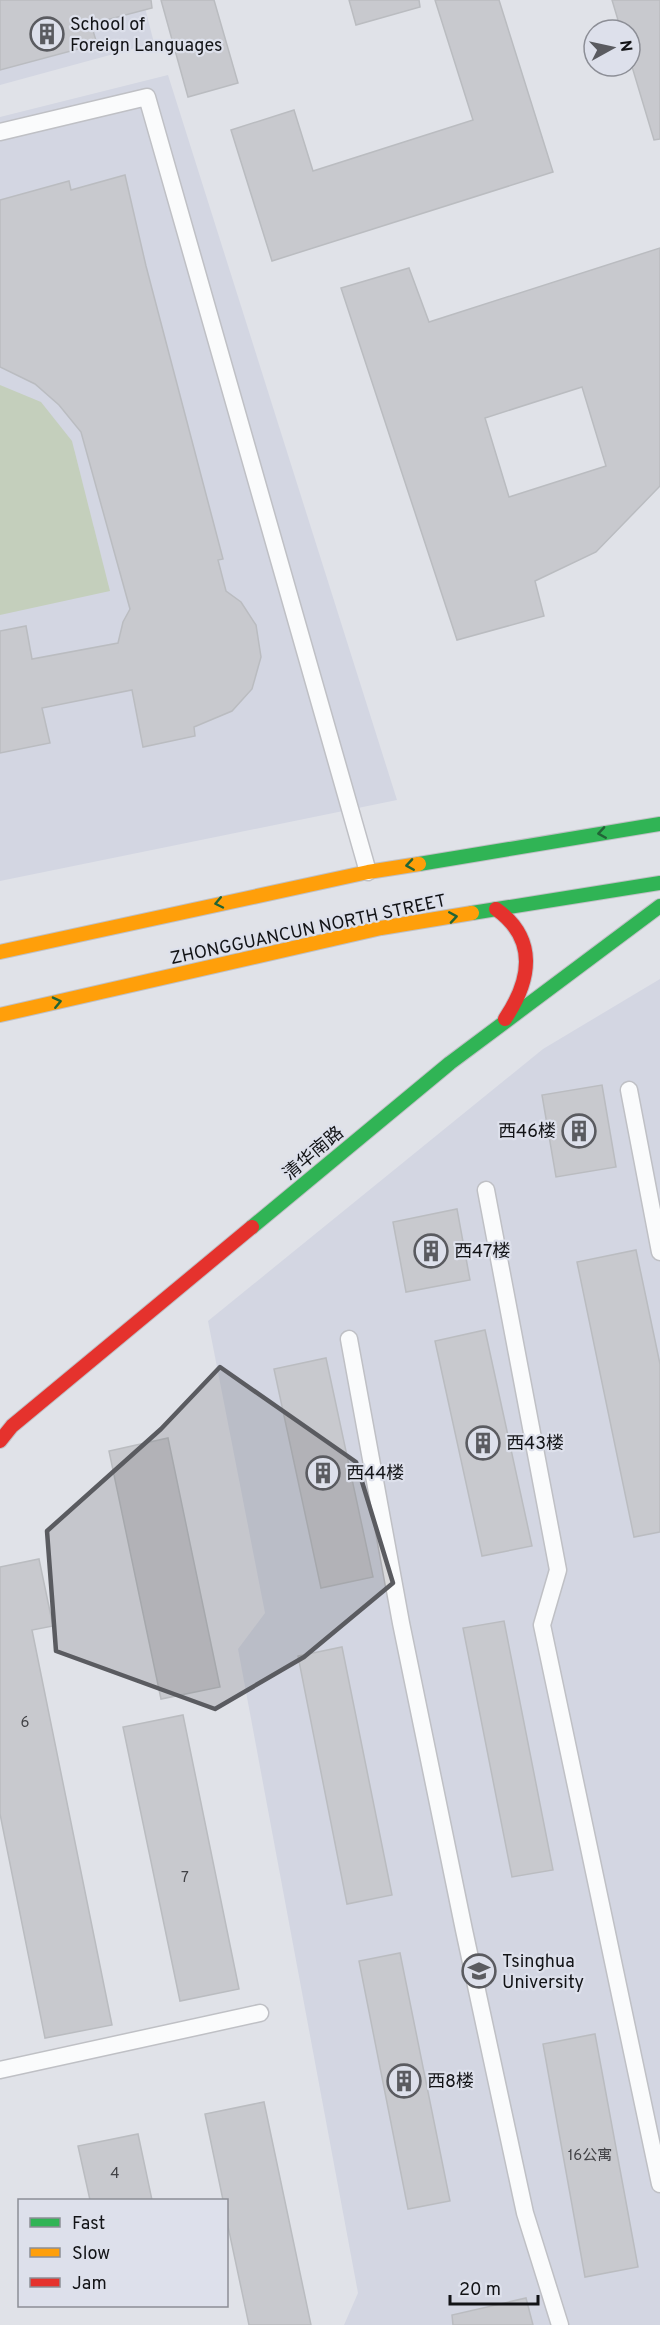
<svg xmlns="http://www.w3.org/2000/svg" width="660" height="2325" font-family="Overpass,'Noto Sans SC',sans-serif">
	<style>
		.built { fill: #d3d6e2 }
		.green { fill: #c4cfbc }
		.building { fill: #c8c9ce; stroke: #babcc0; stroke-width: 1.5; fill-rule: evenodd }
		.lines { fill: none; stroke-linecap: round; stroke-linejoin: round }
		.lane-casing { stroke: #bfc0c5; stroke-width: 19 }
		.fast-casing { stroke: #bfc0c5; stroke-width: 16 }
		.slow-casing { stroke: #bfc0c5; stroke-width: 16 }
		.jam-casing { stroke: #bfc0c5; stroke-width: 16 }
		.lane { stroke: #fafbfc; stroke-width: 16 }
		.fast { stroke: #30b455; stroke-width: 14 }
		.slow { stroke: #ff9f0a; stroke-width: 14 }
		.jam { stroke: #e5322d; stroke-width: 14 }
		.oneway { stroke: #216436 }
		.marked { fill: #5a5b60; fill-opacity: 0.2; stroke: #5a5b60; stroke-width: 4.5; stroke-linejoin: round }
		.labels { text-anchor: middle; stroke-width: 4.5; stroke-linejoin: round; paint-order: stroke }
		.number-label { font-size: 15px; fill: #424246 }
		.poi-label { font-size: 18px; fill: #121316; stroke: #dde0eb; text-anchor: start }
		.street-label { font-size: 18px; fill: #121316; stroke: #dde0eb }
	</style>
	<rect width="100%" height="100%" fill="#e0e2e8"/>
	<!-- built -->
	<path class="built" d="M0,0H143L154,43L0,85Z
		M168,75L397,800L0,881V117Z
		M660,979V2325H344L358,2293L238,1649L265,1613L208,1321L543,1049Z"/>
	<!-- green -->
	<path class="green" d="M0,385L41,402L72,441L110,591L0,615Z"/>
	<!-- building -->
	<path class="building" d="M0,0H151L152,8L91,24L97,44L0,70Z
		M161,0H214L238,83L188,97Z
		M349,0H419L420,7L356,25Z
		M435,0H499L553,172L272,261L231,130L294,110L313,171L473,120Z
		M612,0H660V139L654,140L630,60V30H621Z
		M125,175L146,266L223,559L218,560L226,591L241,602L256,625L261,657L252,689L232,711L194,727L195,736L143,747L132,690L42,708L50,743L0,753V631L26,626L32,659L118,643L123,622L130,609L81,432L59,405L35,384L0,367V200L69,181L71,190Z
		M660,248V486L596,552L535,581L544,616L457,640L341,288L409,268L429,322ZM582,387L606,466L509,497L485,418Z
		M602,1085L616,1167L556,1177L542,1095Z
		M457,1209L470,1280L406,1292L393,1222Z
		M636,1250L660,1364V1532L634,1537L577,1262Z
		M485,1330L532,1546L482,1556L435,1341Z
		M326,1358L373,1577L321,1588L274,1369Z
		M168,1438L220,1687L161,1699L109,1451Z
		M39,1559L53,1626L32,1630L112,2025L45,2038L0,1814V1567Z
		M504,1621L553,1870L512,1877L463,1628Z
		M342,1647L392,1895L347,1904L298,1656Z
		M183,1715L239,1989L180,2001L123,1727Z
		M400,1953L450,2201L408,2209L359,1961Z
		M595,2034L638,2267L585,2277L543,2044Z
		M264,2102L311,2325H249L226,2217V2200H223L205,2114Z
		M138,2134L152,2200H90L78,2146Z
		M526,2298L533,2325H453L452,2315Z"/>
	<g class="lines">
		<defs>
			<path id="lane" d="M0,132L147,97L368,872
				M629,1090L660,1252
				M486,1190L558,1570L542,1625L660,2184
				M349,1339L401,1623L464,1930L525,2213L560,2325
				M0,2070L260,2013"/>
			<path id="fast" d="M419,864L660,824
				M472,913L660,883
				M252,1227L450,1063L660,906"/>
			<path id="slow" d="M0,952L368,872L419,864
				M0,1015L381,928L472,913"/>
			<path id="jam" d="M496,909C538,939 531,980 505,1019
				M0,1441L12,1426L252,1227"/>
		</defs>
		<!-- lane casing -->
		<use href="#lane" class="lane-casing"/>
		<!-- fast casing -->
		<use href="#fast" class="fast-casing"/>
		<!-- slow casing -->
		<use href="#slow" class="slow-casing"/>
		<!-- jam casing -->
		<use href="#jam" class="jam-casing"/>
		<!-- lane -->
		<use href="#lane" class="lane"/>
		<!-- fast -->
		<use href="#fast" class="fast"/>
		<!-- slow -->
		<use href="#slow" class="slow"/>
		<!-- jam -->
		<use href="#jam" class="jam"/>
	</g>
	<!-- one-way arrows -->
	<defs><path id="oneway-chevron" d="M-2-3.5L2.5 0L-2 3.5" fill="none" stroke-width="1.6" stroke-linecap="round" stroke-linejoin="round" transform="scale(1.5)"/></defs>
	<g class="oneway">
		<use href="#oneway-chevron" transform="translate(602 833) rotate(171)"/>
		<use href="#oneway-chevron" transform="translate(410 865) rotate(171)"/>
		<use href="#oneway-chevron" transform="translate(219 903) rotate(168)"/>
		<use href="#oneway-chevron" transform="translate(453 917) rotate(-9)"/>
		<use href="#oneway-chevron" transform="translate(57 1002) rotate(-13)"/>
	</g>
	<!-- marked area -->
	<path class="marked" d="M220,1367L356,1462L393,1583L304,1657L215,1709L56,1651L47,1531L161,1429Z"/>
	<!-- icons -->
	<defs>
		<symbol id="building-ring" viewBox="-11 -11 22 22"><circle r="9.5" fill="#dde0eb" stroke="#5a5b60" stroke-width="1.5"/><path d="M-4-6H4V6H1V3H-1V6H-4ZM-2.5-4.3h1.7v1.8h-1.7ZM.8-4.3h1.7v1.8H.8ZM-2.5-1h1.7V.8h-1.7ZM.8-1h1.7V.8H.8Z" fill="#5a5b60"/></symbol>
		<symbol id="university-ring" viewBox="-11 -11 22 22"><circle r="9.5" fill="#dde0eb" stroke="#5a5b60" stroke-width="1.5"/><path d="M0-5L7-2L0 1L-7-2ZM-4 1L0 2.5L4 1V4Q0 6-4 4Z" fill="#5a5b60"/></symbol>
	</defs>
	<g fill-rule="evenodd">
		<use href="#building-ring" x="28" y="15" width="38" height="38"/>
		<use href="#building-ring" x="560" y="1112" width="38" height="38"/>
		<use href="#building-ring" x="412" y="1232" width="38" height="38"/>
		<use href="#building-ring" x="464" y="1424" width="38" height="38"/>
		<use href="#building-ring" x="304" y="1454" width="38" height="38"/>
		<use href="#university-ring" x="460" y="1952" width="38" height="38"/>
		<use href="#building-ring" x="385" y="2062" width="38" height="38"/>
	</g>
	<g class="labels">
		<!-- number labels -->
		<g class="number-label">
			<text x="25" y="1727">6</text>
			<text x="185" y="1882">7</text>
			<text x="590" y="2160">16公寓</text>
			<text x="115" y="2178">4</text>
		</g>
		<!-- poi labels -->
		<g class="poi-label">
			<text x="70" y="30">School of<tspan x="70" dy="21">Foreign Languages</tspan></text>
			<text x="556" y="1137" text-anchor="end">西46楼</text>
			<text x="454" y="1257">西47楼</text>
			<text x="506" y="1449">西43楼</text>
			<text x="346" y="1479">西44楼</text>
			<text x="502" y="1967">Tsinghua<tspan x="502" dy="21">University</tspan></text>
			<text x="427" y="2087">西8楼</text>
		</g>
		<!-- street labels -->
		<g class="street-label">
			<text transform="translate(308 929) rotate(-12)" y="6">ZHONGGUANCUN NORTH STREET</text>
			<text transform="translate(313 1153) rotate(-40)" y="6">清华南路</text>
		</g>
	</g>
	<!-- legend -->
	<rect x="18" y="2199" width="210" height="108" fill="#dde0eb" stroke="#8c8e96" stroke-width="1.5"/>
	<rect x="30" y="2218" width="30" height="9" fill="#30b455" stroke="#8c8e96" stroke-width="1.5"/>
	<text x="72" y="2229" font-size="18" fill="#121316">Fast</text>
	<rect x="30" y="2248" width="30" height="9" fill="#ff9f0a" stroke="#8c8e96" stroke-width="1.5"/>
	<text x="72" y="2259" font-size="18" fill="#121316">Slow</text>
	<rect x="30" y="2278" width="30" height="9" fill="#e5322d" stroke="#8c8e96" stroke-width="1.5"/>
	<text x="72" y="2289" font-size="18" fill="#121316">Jam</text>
	<!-- north arrow -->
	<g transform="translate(612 48) rotate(82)"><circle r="28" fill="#dde0eb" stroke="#8c8e96" stroke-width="1.5"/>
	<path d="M0-4.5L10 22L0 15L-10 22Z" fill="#5a5b60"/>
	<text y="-9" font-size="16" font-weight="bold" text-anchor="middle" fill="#121316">N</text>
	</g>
	<!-- scale -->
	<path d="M450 2295v9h88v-9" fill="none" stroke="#121316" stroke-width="3"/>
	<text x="459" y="2295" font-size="18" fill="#121316" stroke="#dde0eb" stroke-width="4.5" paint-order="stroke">20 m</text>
</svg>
